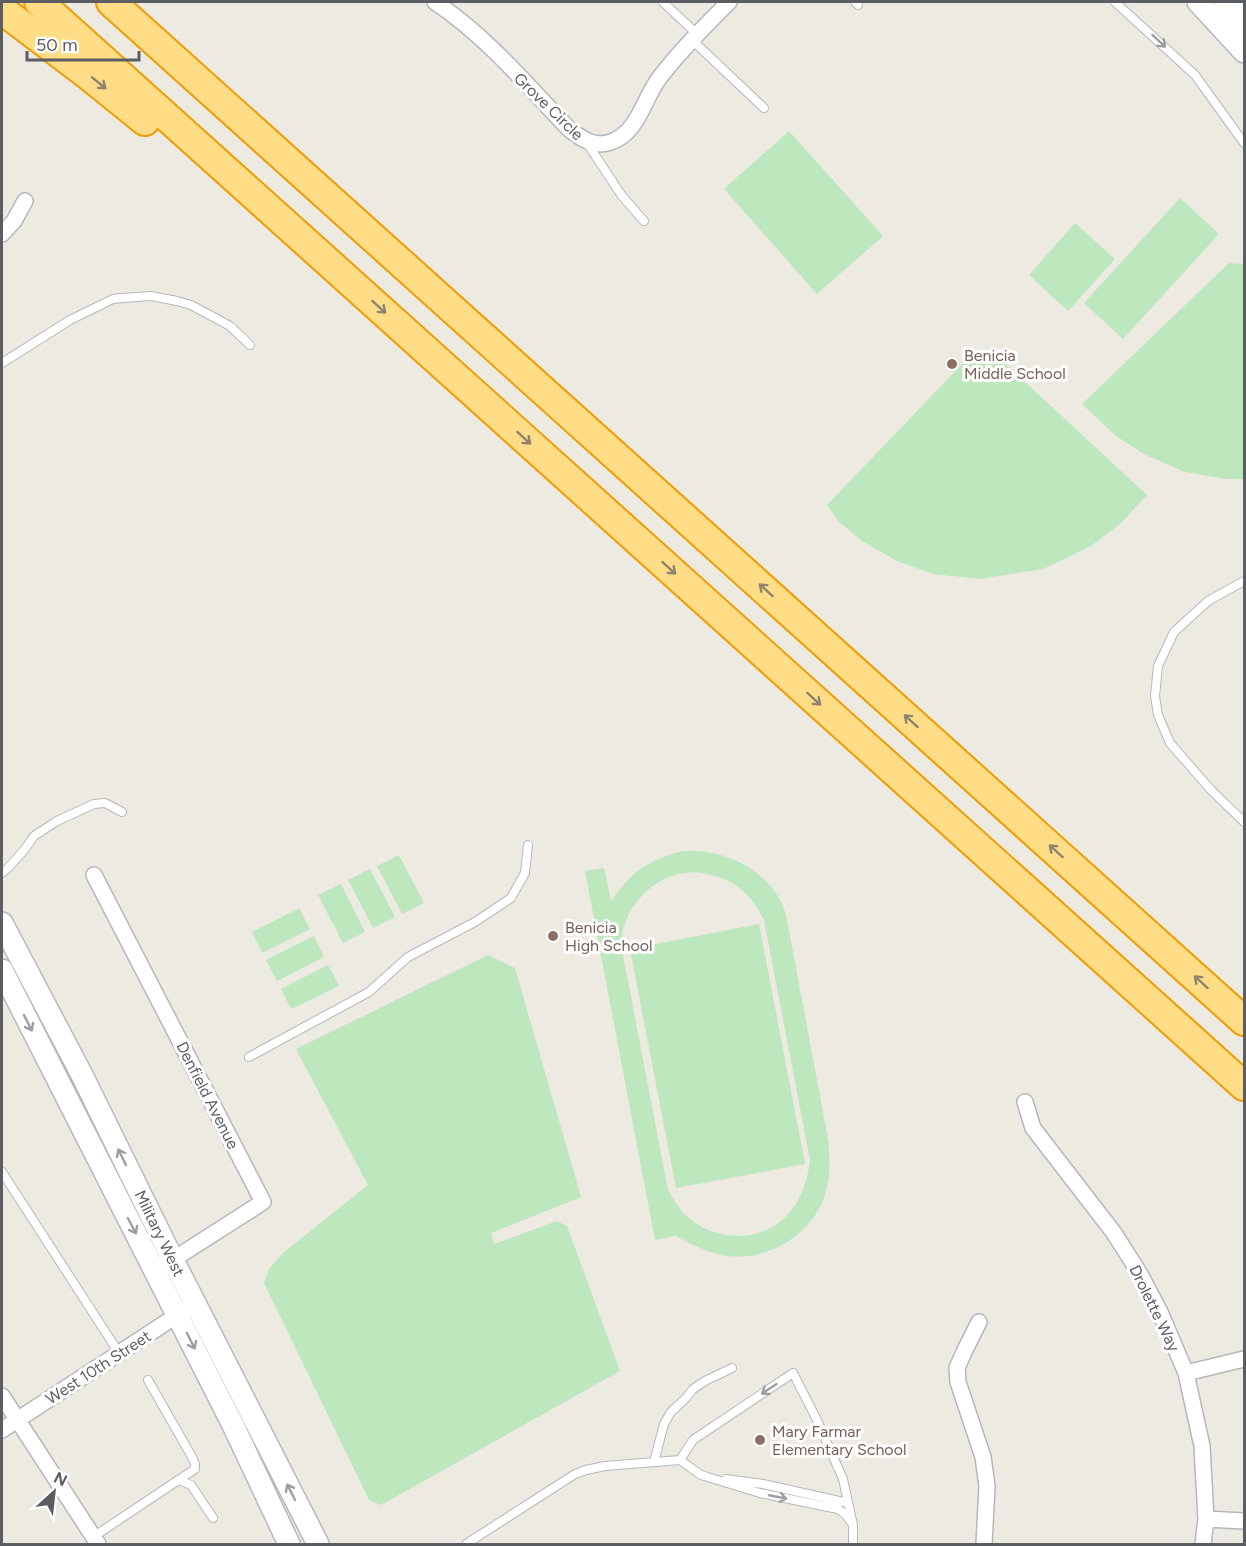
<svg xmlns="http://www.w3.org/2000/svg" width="1246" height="1546" font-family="Figtree,sans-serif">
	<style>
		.green { fill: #bde7bc; fill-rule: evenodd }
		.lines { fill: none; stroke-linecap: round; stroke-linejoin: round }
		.lane-casing { stroke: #b4b8bc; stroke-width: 10 }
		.street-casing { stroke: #b4b8bc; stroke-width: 18 }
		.secondary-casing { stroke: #b5b9bf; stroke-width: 24 }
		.highway-casing { stroke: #ee9c00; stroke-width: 32 }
		.lane { stroke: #fff; stroke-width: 8 }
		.street { stroke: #fff; stroke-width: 15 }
		.secondary { stroke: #fff; stroke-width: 21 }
		.highway { stroke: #ffdc86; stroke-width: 28 }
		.oneway { stroke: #9c9ea1 }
		.oneway2 { stroke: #8c846e }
		.education-dot { fill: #8d6e63; stroke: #fff; stroke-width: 2 }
		.labels { text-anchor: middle; stroke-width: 6; stroke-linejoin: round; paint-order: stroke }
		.street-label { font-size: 16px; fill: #5a5e63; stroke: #fff }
		.education-label { font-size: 16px; fill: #785e54; stroke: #fff; text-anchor: start }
	</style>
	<rect width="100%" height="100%" fill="#edeae1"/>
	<!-- green -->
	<path class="green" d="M789,131L883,236L817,294L724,189Z
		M1180,198L1219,234L1123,339L1084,303Z
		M1075,223L1115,259L1068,311L1029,275Z
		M1229,263L1244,264V479H1227L1185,472L1144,454L1116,436L1082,404Z
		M1000,359L1147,495L1120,524L1091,546L1043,569L981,579L933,574L897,561L862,541L838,521L827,505L965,361Z
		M683,851C690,851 698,850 706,852C735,856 764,872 779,898C782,903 784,909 786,915L828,1139C830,1157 831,1175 825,1194C814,1233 768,1262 727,1256C709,1253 691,1245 676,1236L655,1240L585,871L604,868L611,901C632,872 647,860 683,851ZM694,872C729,876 748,888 764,920L810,1160C805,1202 783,1235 738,1236C722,1236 707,1231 694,1222C682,1214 675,1202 668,1190L622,950C622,946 621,941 622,936C625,909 649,882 675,875C681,873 688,873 694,872Z
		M399,855L424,903L402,914L377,866Z
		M370,869L395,917L373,928L348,880Z
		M341,884L365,932L343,943L318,895Z
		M299,908L310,929L262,953L252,932Z
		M759,924L805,1164L676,1188L630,949Z
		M314,936L324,957L277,981L266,960Z
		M488,955L515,968L581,1197L491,1233L494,1244L557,1221L567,1226L620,1371L381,1505L369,1500L264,1283L269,1269L283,1253L368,1185L296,1049Z
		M328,965L339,986L291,1009L281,989Z"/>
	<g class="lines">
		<defs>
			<path id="lane" d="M663,2L697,34
				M855,2L858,5
				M1115,2L1195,75L1244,143
				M692,40L764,108
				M587,143L622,196L644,221
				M2,363L70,320L113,299L122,298L151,296L177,301L191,305L230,326L250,345
				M1244,581L1208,601L1174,632L1158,666L1155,696L1158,715L1170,743L1211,790L1244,822
				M2,873L8,868L25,849L34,836L57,821L94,804L105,803L122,812
				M249,1057L369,992L408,957L475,922L511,898L525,873L528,845
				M2,1172L119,1353
				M680,1460L693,1440L793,1373L816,1418L843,1479L853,1525C849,1518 845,1513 838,1509L760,1493L701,1475
				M654,1462L664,1424L671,1412L686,1398L693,1389L705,1381L732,1368
				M726,1479L763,1484L848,1503
				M179,1480L191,1485L213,1518
				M853,1525V1544
				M93,1537L195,1469V1464L192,1457L148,1380
				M466,1544L575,1474L586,1470L605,1466L680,1460L701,1475L705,1476"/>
			<path id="street" d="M435,2C486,36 526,84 569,129C582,139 594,148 611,142C639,132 643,99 660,77C681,50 705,26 729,2
				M1226,17L1244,2
				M2,234L14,221L25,201
				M94,875L263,1202L166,1264
				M1025,1102L1033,1128L1114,1233L1140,1274L1160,1312L1186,1373L1202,1446L1206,1519L1203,1544
				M979,1322L964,1352L957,1368L958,1382L983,1457L987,1486L984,1544
				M1186,1373L1244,1359
				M2,1396L98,1544
				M2,1430L185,1310
				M1206,1519L1244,1521"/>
			<path id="secondary" d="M1198,2L1244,52
				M1225,2L1244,25
				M2,923L82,1075L173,1260L318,1544
				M2,970L233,1425L289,1544"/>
			<path id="highway" d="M39,2L1244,1086
				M111,2L1244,1021
				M2,10L88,75L145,121"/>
		</defs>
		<!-- lane casing -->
		<use href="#lane" class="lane-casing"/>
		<!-- street casing -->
		<use href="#street" class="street-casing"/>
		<!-- secondary casing -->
		<use href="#secondary" class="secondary-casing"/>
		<!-- highway casing -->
		<use href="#highway" class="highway-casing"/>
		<!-- lane -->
		<use href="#lane" class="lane"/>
		<!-- street -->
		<use href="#street" class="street"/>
		<!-- secondary -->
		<use href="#secondary" class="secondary"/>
		<!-- highway -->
		<use href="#highway" class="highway"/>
	</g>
	<!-- one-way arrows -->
	<defs><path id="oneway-shaft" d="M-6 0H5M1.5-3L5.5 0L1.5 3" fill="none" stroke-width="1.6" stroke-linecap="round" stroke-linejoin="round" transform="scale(1.5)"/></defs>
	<g class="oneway">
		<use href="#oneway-shaft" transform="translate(1159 41) rotate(43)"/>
		<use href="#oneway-shaft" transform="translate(28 1023) rotate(63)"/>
		<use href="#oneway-shaft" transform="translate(122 1157) rotate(-116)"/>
		<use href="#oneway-shaft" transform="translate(132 1226) rotate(62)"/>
		<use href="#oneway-shaft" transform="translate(191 1341) rotate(63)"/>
		<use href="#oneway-shaft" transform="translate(769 1389) rotate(147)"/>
		<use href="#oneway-shaft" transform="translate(291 1492) rotate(-117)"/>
		<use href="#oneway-shaft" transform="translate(778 1497) rotate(11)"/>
	</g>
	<g class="oneway2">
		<use href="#oneway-shaft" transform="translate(99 83) rotate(39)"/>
		<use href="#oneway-shaft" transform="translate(379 307) rotate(42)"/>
		<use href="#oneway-shaft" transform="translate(524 438) rotate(42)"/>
		<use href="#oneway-shaft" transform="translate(669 568) rotate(42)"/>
		<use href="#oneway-shaft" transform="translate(766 590) rotate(-138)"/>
		<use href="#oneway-shaft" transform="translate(814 699) rotate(42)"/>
		<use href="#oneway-shaft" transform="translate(911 721) rotate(-138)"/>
		<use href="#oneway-shaft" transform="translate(1056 851) rotate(-138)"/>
		<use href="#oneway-shaft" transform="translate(1201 982) rotate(-138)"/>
	</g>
	<!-- markers -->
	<g class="education-dot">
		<circle cx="952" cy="364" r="6"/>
		<circle cx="553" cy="936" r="6"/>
		<circle cx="760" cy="1440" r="6"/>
	</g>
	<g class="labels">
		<!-- street labels -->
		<g class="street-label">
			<text transform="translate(549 106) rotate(44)" y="6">Grove Circle</text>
			<text transform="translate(208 1095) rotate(63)" y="6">Denfield Avenue</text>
			<text transform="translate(160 1233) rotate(64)" y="6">Military West</text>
			<text transform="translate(1155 1308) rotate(64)" y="6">Drolette Way</text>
			<text transform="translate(98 1367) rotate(-33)" y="6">West 10th Street</text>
		</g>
		<!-- education labels -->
		<g class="education-label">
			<text x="964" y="361">Benicia<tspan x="964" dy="18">Middle School</tspan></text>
			<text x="565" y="933">Benicia<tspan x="565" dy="18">High School</tspan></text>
			<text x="772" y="1437">Mary Farmar<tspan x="772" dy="18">Elementary School</tspan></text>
		</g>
	</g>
	<!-- border -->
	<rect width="1246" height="1546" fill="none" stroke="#5a5e63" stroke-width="6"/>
	<!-- north arrow -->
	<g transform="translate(54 1492) rotate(27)" stroke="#ffffff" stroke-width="4.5" paint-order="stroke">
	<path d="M0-4.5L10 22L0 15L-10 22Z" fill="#5a5e63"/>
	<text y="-9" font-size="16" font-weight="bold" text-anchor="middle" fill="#5a5e63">N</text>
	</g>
	<!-- scale -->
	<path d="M27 51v9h112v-9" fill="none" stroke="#5a5e63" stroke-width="3"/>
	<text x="36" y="51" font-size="18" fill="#5a5e63" stroke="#ffffff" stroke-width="4.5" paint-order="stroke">50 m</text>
</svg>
